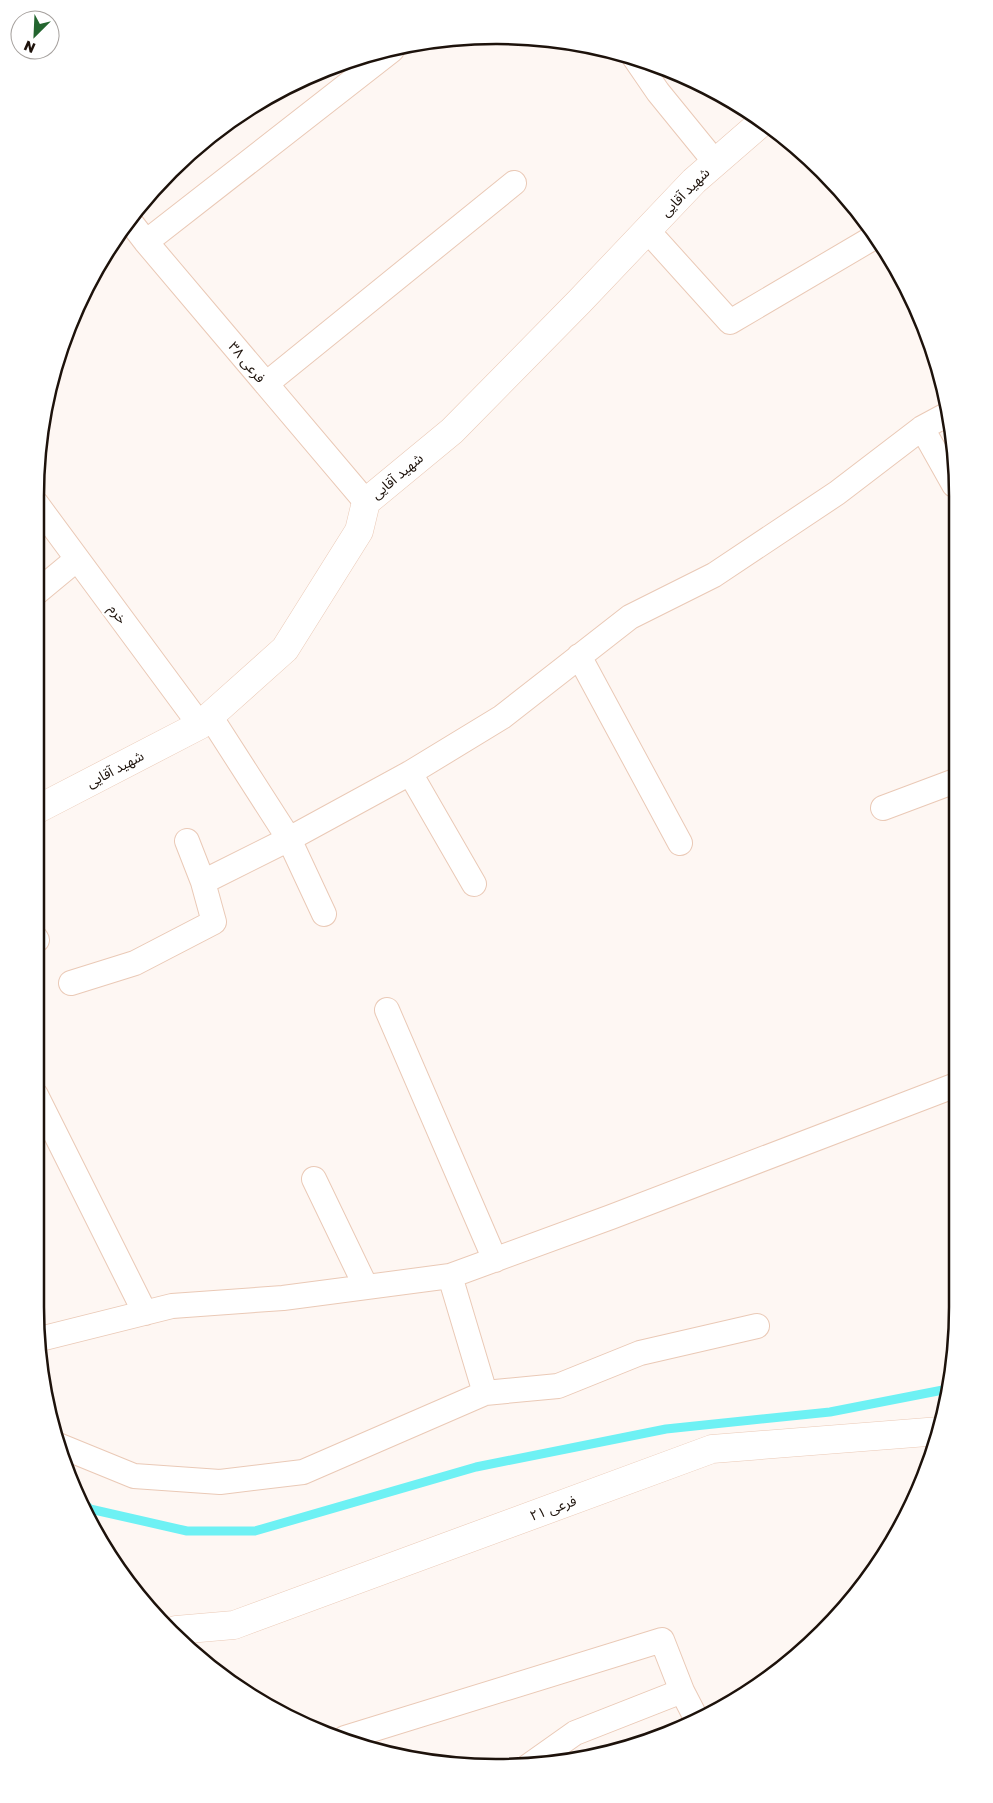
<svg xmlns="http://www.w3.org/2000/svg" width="993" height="1803" font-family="'Golos Text','Noto Sans Arabic',sans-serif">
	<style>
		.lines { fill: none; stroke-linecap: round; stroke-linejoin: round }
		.stream { stroke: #6ef1f4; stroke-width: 9 }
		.minor-casing { stroke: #eac9b6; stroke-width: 26 }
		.tertiary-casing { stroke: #eac9b6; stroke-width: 29 }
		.minor { stroke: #fff; stroke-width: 24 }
		.tertiary { stroke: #fff; stroke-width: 28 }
		.labels { text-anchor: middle; stroke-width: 4.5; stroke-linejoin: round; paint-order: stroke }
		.street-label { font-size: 14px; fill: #1d120b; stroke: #fff }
		.rim { fill: none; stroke: #1d120b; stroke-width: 2.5 }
	</style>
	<rect width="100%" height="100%" fill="#fef7f3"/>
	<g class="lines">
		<!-- stream -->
		<path class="stream" d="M87,1506L90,1509L187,1531H255L476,1467L666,1429L830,1412L948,1389"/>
		<defs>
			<path id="minor" d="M634,57L658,92L715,162
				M129,220L146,242L366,502
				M647,230L730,322L876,236
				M146,242L392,50
				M266,384L514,183
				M922,428L954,485
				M36,503L200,725
				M36,593L77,559
				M579,656L680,843
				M210,716L289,839L324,914
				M410,773L474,884
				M883,808L955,781
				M187,841L203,882
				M35,937L37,940
				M71,983L135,963L214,922L203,882L289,839L410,773L502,717L630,617L714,575L837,493L922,428L948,414
				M387,1010L495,1260
				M36,1095L145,1313
				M314,1179L366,1287
				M450,1276L485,1393
				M40,1339L172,1306L283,1298L450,1276L611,1217L956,1085
				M58,1445L134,1476L220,1482L303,1472L485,1393L558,1386L640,1353L757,1326
				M345,1738L662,1640L682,1691L696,1718
				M527,1767L575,1733L682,1691"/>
			<path id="tertiary" d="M36,810L200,725L285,649L359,531L366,502L452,431L579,302L694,181L762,122
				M176,1630L234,1625L712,1449L940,1431"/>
		</defs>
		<!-- minor casing -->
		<use href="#minor" class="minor-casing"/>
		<!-- tertiary casing -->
		<use href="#tertiary" class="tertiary-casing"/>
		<!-- minor -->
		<use href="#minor" class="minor"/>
		<!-- tertiary -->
		<use href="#tertiary" class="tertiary"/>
	</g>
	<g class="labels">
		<!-- street labels -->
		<g class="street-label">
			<text transform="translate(685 192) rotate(-45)" y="5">شهید آقایی</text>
			<text transform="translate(247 362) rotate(50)" y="5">فرعی ۳۸</text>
			<text transform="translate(397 476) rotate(-40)" y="5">شهید آقایی</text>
			<text transform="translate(118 614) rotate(54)" y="5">خرم</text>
			<text transform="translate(115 769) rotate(-28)" y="5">شهید آقایی</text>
			<text transform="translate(553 1508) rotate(-20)" y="5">فرعی ۲۱</text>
		</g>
	</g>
	<!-- crop -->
	<path d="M0 0H993V1803H0ZM496 44H497A452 452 0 0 1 949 496V1307A452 452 0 0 1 497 1759H496A452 452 0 0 1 44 1307V496A452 452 0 0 1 496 44Z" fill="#fff" fill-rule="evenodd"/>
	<path class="rim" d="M496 44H497A452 452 0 0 1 949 496V1307A452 452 0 0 1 497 1759H496A452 452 0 0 1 44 1307V496A452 452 0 0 1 496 44Z"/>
	<!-- north arrow -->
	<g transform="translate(35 35) rotate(204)"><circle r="24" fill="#ffffff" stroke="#a5a09d"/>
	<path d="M0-4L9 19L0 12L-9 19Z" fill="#23652f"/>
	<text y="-8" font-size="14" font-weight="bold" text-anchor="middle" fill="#1d120b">N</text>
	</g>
</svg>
